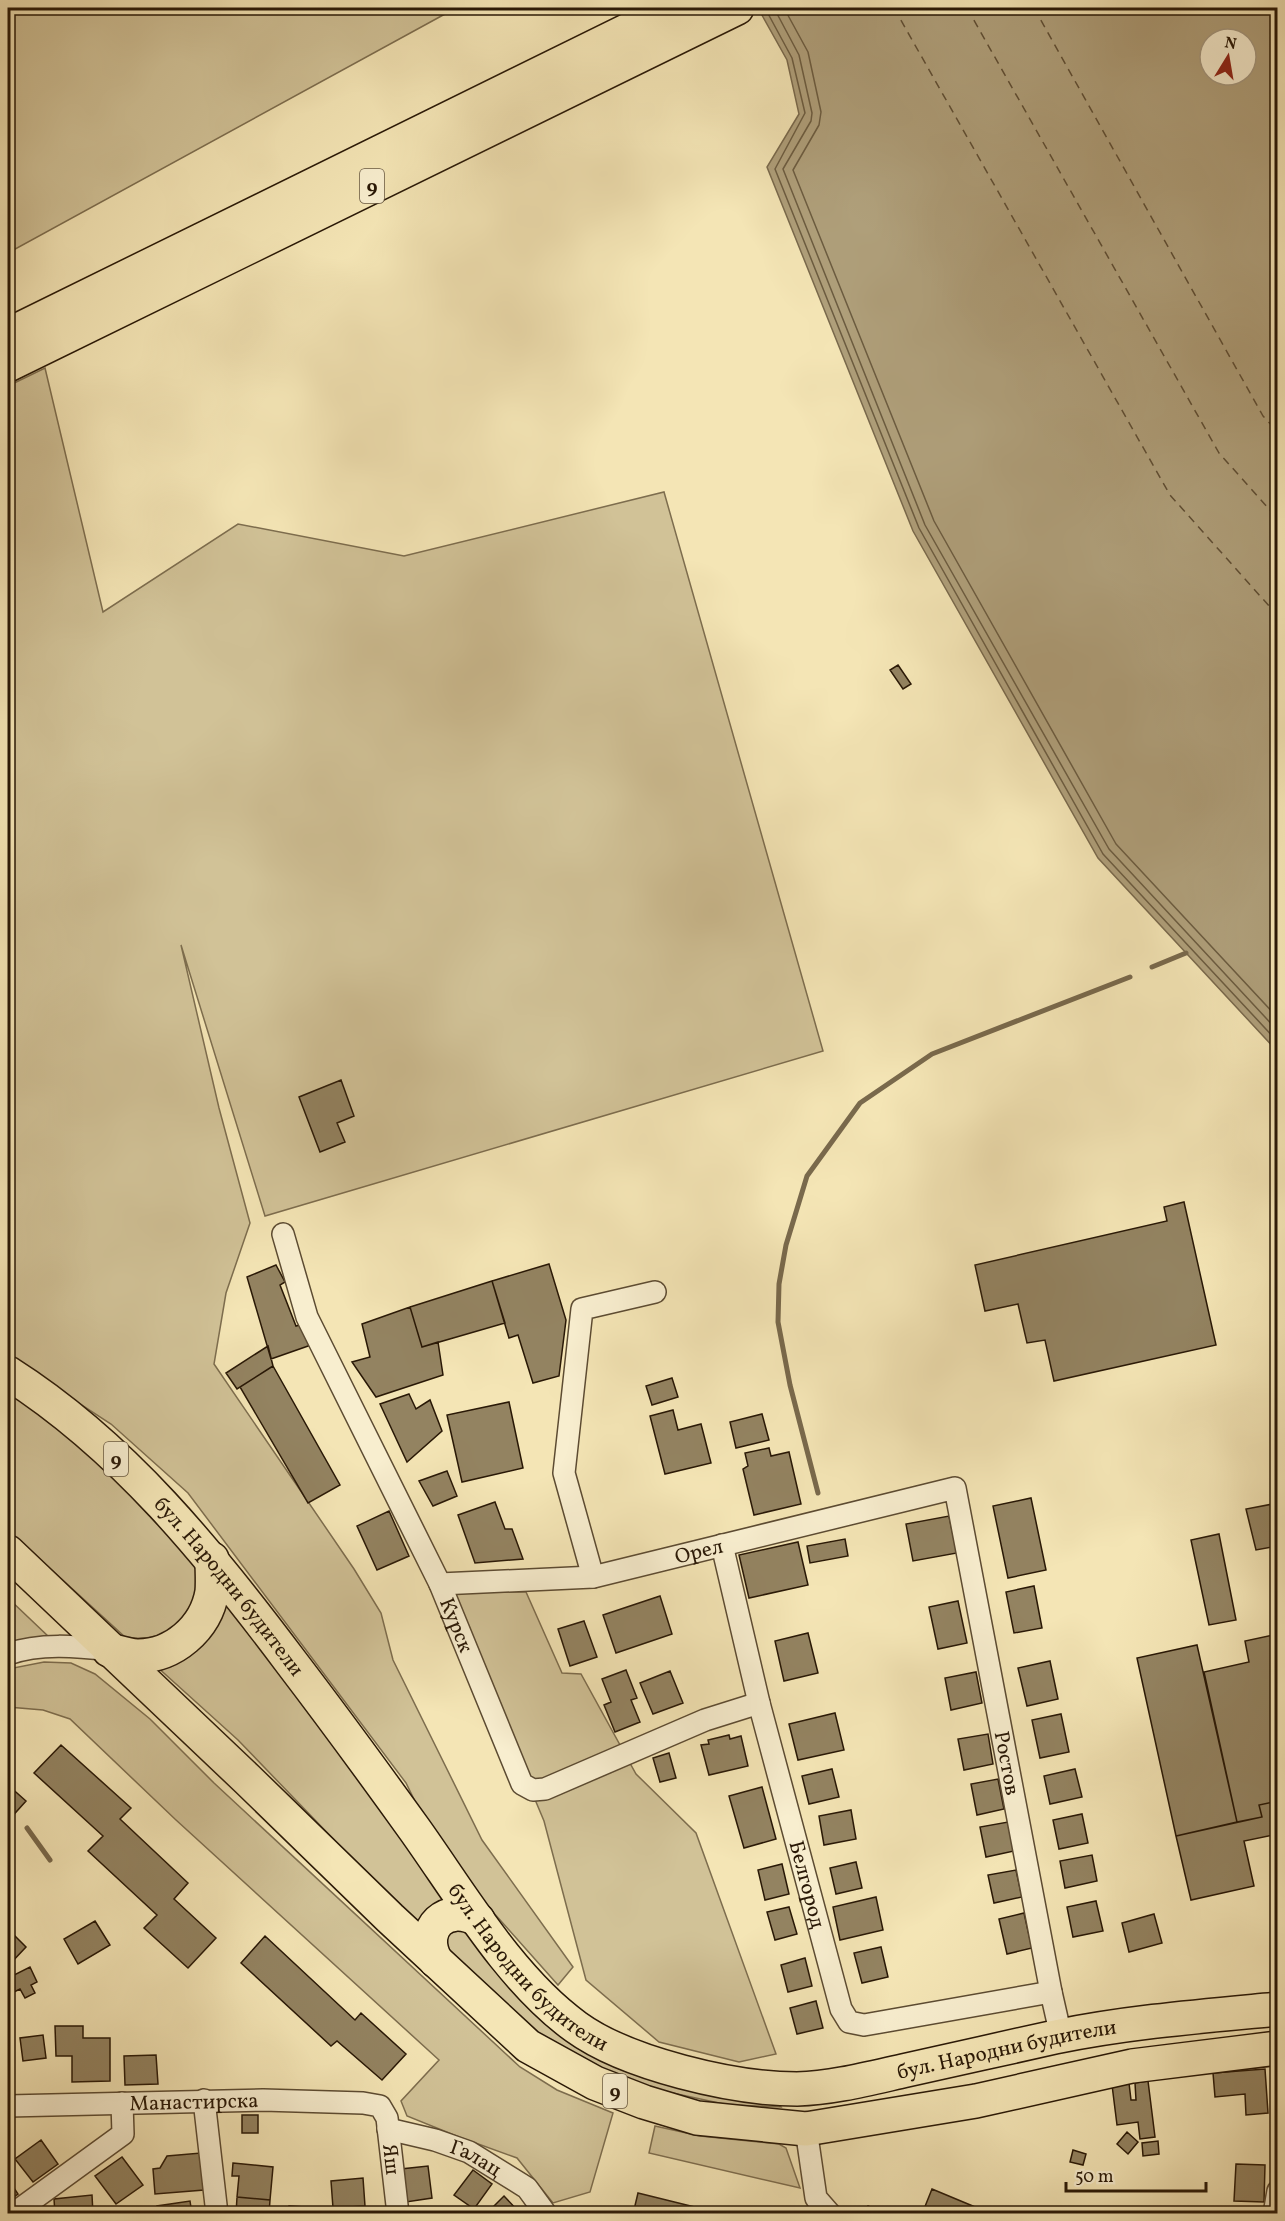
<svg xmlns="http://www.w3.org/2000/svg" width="1285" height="2221" font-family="Vollkorn,serif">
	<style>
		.green { fill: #d1c297; stroke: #7d6d4e; stroke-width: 1.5 }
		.water { fill: #af9f7a; stroke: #79694c; stroke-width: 1.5; fill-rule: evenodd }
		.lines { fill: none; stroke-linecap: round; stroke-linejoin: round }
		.shore { stroke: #6c5c40; stroke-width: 1.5 }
		.stream { stroke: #79694c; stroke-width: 5 }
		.ferry { stroke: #5f4e34; stroke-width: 1.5; stroke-dasharray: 8 6; stroke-linecap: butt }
		.building { fill: #938361; stroke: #291806; stroke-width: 1.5 }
		.minor-casing { stroke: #5c4b32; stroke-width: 24 }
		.primary-casing { stroke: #291806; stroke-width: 36 }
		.trunk-casing { stroke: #291806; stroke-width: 36 }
		.minor { stroke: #f8eecf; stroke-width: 21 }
		.primary { stroke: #f4e5b5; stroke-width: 33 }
		.trunk { stroke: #f4e5b5; stroke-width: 33 }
		.labels { text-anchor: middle; stroke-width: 4.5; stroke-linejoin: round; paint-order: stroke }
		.shield { fill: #f8eecf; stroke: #675842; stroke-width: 1.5 }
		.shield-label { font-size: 20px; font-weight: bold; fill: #291806 }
		.street-label { font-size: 21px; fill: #291806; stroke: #f8eecf }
	</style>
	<rect width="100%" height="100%" fill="#f4e5b5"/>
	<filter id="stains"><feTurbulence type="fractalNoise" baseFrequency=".00333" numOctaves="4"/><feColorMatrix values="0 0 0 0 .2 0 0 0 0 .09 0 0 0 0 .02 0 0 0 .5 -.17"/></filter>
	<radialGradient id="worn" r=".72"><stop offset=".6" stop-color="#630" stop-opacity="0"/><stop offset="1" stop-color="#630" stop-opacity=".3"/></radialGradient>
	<!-- green -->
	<path class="green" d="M8,8H456L8,253Z
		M45,368L103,612L238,524L404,556L664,492L823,1051L265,1216L181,945L219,1108L250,1223L226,1293L214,1364L354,1569L381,1613L393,1660L482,1840L573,1967L558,1985L476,1893L431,1834L406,1783L188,1493L111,1424L8,1357V386Z
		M8,1390L28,1402L158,1513L198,1570L194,1611C171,1631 157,1642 125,1637L8,1530Z
		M448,1592H526L562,1673L581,1674L636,1774L696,1833L776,2054L739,2062L659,2042L586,1980L544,1821Z
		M8,1598L50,1638L8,1644Z
		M225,1599L542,2019L774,2098L781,2107L728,2105L668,2092L621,2079L537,2038L341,1847L238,1740L155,1665Z
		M44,1662L71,1663L95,1674L150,1719L214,1783L520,2067L557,2090L613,2113L590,2192L553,2203L517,2158L459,2137L407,2116L401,2101L439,2060L176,1820L70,1719L43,1710L8,1707V1669Z
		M655,2126L700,2136L779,2144L786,2148L800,2188L649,2153Z"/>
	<!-- water -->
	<path class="water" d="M758,8H1277V1051L1098,858L913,531L767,167L799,114L787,60ZM1210,39H1246V75H1210Z"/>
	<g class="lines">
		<!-- shore -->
		<path class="shore" d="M765,8L792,58L805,113L775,169L919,528L1103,854L1278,1042
			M774,8L799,55L812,113L811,121L783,169L925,525L1109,849L1278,1031
			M784,8L808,52L821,112L819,125L793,170L934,521L1116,844L1278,1018"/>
		<!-- stream -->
		<path class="stream" d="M1152,967L1186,953
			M818,1493L790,1385L778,1322L779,1284L786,1245L807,1176L860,1103L932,1054L1130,977
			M27,1828L50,1860"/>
		<!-- ferry -->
		<path class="ferry" d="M894,8L1170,495L1278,616
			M967,8L1219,453L1278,519
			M1034,8L1263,416L1278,432"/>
	</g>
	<!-- building -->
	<path class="building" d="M898,665L911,684L903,689L890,670Z
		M341,1080L354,1116L337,1123L345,1142L320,1152L299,1097Z
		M1184,1202L1216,1345L1054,1381L1045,1340L1027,1343L1018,1304L985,1311L975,1265L1167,1221L1164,1207Z
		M549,1264L566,1320L559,1376L533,1383L518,1335L509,1338L492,1281Z
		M276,1265L285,1282L280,1285L296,1326L303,1324L311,1345L271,1359L247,1277Z
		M492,1281L505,1323L422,1347L410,1307Z
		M410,1307L422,1347L438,1342L443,1375L376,1397L352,1362L370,1357L362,1324Z
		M268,1346L273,1366L237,1389L226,1373Z
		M273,1366L340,1485L308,1503L240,1387Z
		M672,1378L678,1397L652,1405L646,1386Z
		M409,1394L416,1409L430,1400L442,1431L407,1462L380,1404Z
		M509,1402L523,1468L462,1482L447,1415Z
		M673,1410L678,1430L701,1424L711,1463L665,1474L650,1416Z
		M762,1414L769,1440L736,1448L730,1422Z
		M769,1448L771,1456L789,1452L801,1504L754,1515L743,1469L748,1466L745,1453Z
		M447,1471L457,1496L433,1506L419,1481Z
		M1031,1498L1046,1570L1008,1578L993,1506Z
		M495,1502L505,1529H512L523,1559L475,1563L458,1515Z
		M1278,1503V1546L1256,1550L1246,1509Z
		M389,1511L409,1556L377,1570L357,1526Z
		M949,1516L957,1553L913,1561L906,1524Z
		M1219,1534L1236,1620L1209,1625L1191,1540Z
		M845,1539L848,1556L810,1563L807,1546Z
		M798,1542L808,1585L749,1598L739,1555Z
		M1034,1586L1042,1628L1014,1633L1006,1592Z
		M660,1596L672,1634L616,1653L603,1615Z
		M958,1601L967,1643L938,1649L929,1607Z
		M584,1621L597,1657L570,1666L558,1629Z
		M808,1633L818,1673L784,1681L775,1641Z
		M1278,1634V1801L1259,1805L1262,1817L1237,1822L1204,1672L1249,1662L1245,1641Z
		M1197,1645L1237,1822L1176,1836L1137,1658Z
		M1050,1661L1058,1699L1027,1706L1018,1668Z
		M626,1670L637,1698L631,1700L640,1722L615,1732L604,1705L611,1702L602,1679Z
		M670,1671L683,1703L653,1714L640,1683Z
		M976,1672L982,1703L951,1710L945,1678Z
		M835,1713L844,1750L798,1760L789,1724Z
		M1061,1714L1069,1752L1040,1758L1032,1720Z
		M988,1734L993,1764L964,1770L958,1739Z
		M729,1735L730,1739L741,1736L748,1766L709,1775L701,1745L709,1744L708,1740Z
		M61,1745L131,1808L120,1819L188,1883L174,1899L216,1938L188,1968L144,1928L157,1915L88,1851L103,1836L34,1773Z
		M669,1753L676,1778L660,1782L653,1758Z
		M832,1769L839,1797L809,1804L802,1776Z
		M1075,1769L1082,1797L1050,1804L1044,1776Z
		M998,1779L1004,1809L977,1815L971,1784Z
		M8,1785L26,1801L8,1821Z
		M762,1787L776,1839L744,1848L729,1796Z
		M1278,1801V1834L1244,1841L1254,1886L1191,1900L1176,1836L1262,1817L1259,1805Z
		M851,1810L856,1839L824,1845L819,1816Z
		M1082,1814L1088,1843L1059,1849L1053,1820Z
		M1008,1822L1014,1851L986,1857L980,1827Z
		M1092,1855L1097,1881L1065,1888L1060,1861Z
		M856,1862L862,1888L836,1894L830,1868Z
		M782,1864L789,1894L765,1900L758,1870Z
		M1016,1870L1022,1897L994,1903L988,1875Z
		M876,1897L883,1930L840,1940L833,1907Z
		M1096,1901L1103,1931L1073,1937L1067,1907Z
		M789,1907L797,1934L775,1940L767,1912Z
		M1024,1913L1032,1948L1007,1954L999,1919Z
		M1154,1914L1162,1943L1129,1952L1122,1923Z
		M95,1921L110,1945L78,1964L64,1939Z
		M8,1929L26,1947L8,1966Z
		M265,1936L355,2020L361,2013L406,2054L382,2080L337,2041L331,2046L241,1963Z
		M881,1947L888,1977L862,1983L854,1953Z
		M805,1958L812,1986L788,1992L781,1965Z
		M30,1967L37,1982L31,1985L35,1993L25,1998L20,1989L14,1992L8,1978Z
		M816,2001L823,2028L797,2034L790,2008Z
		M55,2026H83V2038H110V2081L72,2082V2056H56Z
		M43,2035L46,2058L23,2061L20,2038Z
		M156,2055L158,2084L125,2085L124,2056Z
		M1265,2069L1268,2113L1246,2115L1245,2094L1215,2097L1213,2073Z
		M1148,2081L1155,2137L1140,2139L1138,2122L1117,2125L1112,2085L1129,2083L1131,2100H1136L1135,2083Z
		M242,2115H258V2133H242Z
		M1127,2132L1138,2142L1128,2154L1117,2144Z
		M41,2140L58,2164L33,2182L15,2159Z
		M1158,2141L1159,2154L1143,2156L1142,2143Z
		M1073,2150L1086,2154L1083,2165L1070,2162Z
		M201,2153L204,2190L155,2194L153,2169L160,2168L167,2156Z
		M122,2157L143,2185L116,2204L95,2176Z
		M233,2163L273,2167L270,2200L237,2197L239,2176H232Z
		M1236,2164L1265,2165L1264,2202L1234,2201Z
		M428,2166L432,2198L406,2202L401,2169Z
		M473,2170L492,2184L474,2209L454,2195Z
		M363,2178L365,2206L333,2208L331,2181Z
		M8,2179L18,2194L8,2201Z
		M932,2189L992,2214H922Z
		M638,2193L723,2214H633Z
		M92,2195L93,2214H55L54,2199Z
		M504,2196L521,2214H486Z
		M237,2197L270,2200L269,2214H236Z
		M190,2201L192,2214H158L157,2206Z
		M289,2206L321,2208L320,2214H288Z
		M365,2206L366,2214H334L333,2208Z
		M868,2206L887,2214H865Z"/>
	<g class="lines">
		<defs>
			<g id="minor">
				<path id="s1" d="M283,1234L307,1317L440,1584L522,1784L533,1790L545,1789L705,1720L759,1703"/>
				<path id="s2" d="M722,1545L759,1703L841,2009L849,2022L864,2025L1051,1992"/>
				<path d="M593,1577L564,1473L582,1309L655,1292"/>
				<path id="s3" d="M440,1584L593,1577L955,1488L1051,1992L1061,2036"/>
				<path d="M8,1654C40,1643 76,1646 109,1650"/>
				<path d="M204,2100L217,2214"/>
				<path id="s4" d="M8,2106L263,2100L363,2103L380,2106L387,2118L398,2214"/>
				<path id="s5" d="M388,2129L435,2140L469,2152L527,2188L546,2214"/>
				<path d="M806,2129L816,2198L830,2214"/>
				<path d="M13,2214L123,2134L122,2103"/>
				<path d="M1274,2214L1278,2191"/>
			</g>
			<g id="primary">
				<path id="s6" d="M8,1373C123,1446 210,1554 291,1662C333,1717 374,1773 415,1830C462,1896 510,1979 576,2027C627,2064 734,2089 797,2089C834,2088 871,2078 907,2070C956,2059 1006,2048 1055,2037C1128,2022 1204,2016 1278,2009"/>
				<path d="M8,1552L247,1779L390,1918L528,2046L595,2083L644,2102L697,2118L806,2129L976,2101L1132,2066L1278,2048"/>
				<path d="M109,1650C118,1652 127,1655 136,1656C173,1657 206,1628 212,1592C213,1581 212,1570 212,1559"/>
				<path d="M436,1961C418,1928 447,1902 478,1920"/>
			</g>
			<path id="trunk" d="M8,335L673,8
				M8,365L737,8"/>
		</defs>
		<!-- minor casing -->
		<use href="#minor" class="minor-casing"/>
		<!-- primary casing -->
		<use href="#primary" class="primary-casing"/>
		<!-- trunk casing -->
		<use href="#trunk" class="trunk-casing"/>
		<!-- minor -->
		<use href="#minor" class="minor"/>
		<!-- primary -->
		<use href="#primary" class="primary"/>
		<!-- trunk -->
		<use href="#trunk" class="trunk"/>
	</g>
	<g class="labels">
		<!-- shield labels -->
		<g class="shield">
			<rect x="360" y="169" width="24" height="34" rx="4.5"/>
			<rect x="104" y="1442" width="24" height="34" rx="4.5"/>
			<rect x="603" y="2074" width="24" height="34" rx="4.5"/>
		</g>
		<g class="shield-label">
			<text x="372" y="193">9</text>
			<text x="116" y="1466">9</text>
			<text x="615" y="2098">9</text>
		</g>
		<!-- street labels -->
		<g class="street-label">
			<text dy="7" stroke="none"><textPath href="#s3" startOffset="262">Орел</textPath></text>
			<text dy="7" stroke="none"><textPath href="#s6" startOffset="309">бул. Народни будители</textPath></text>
			<text dy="7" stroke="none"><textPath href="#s1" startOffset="429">Курск</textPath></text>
			<text dy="7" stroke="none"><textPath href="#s3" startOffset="806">Ростов</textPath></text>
			<text dy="7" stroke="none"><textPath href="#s2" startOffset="350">Белгород</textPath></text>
			<text dy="7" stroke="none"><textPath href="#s6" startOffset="795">бул. Народни будители</textPath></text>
			<text dy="7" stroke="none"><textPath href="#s6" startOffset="1317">бул. Народни будители</textPath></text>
			<text dy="7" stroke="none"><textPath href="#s4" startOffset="186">Манастирска</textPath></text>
			<text dy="7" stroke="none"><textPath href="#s4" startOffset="428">Яш</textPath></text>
			<text dy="7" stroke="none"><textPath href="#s5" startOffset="93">Галац</textPath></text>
		</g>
	</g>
	<!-- margin -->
	<rect width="1285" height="2221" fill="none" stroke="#f4e5b5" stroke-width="30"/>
	<rect x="9" y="9" width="1267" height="2203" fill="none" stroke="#291806" stroke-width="3"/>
	<rect x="15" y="15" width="1255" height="2191" fill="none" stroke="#291806" stroke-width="1.5"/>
	<!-- north arrow -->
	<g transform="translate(1228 57) rotate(11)"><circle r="28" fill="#f8eecf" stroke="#a5987f" stroke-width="1.5"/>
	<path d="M0-4.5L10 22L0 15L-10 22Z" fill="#8f2418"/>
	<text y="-9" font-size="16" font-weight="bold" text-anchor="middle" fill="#291806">N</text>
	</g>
	<!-- scale -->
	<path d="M1066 2182v9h140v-9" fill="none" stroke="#291806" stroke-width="3"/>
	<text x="1075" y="2182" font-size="18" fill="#291806" stroke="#f8eecf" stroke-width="4.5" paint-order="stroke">50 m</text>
	<rect width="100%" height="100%" filter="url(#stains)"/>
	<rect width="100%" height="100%" fill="url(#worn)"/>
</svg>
